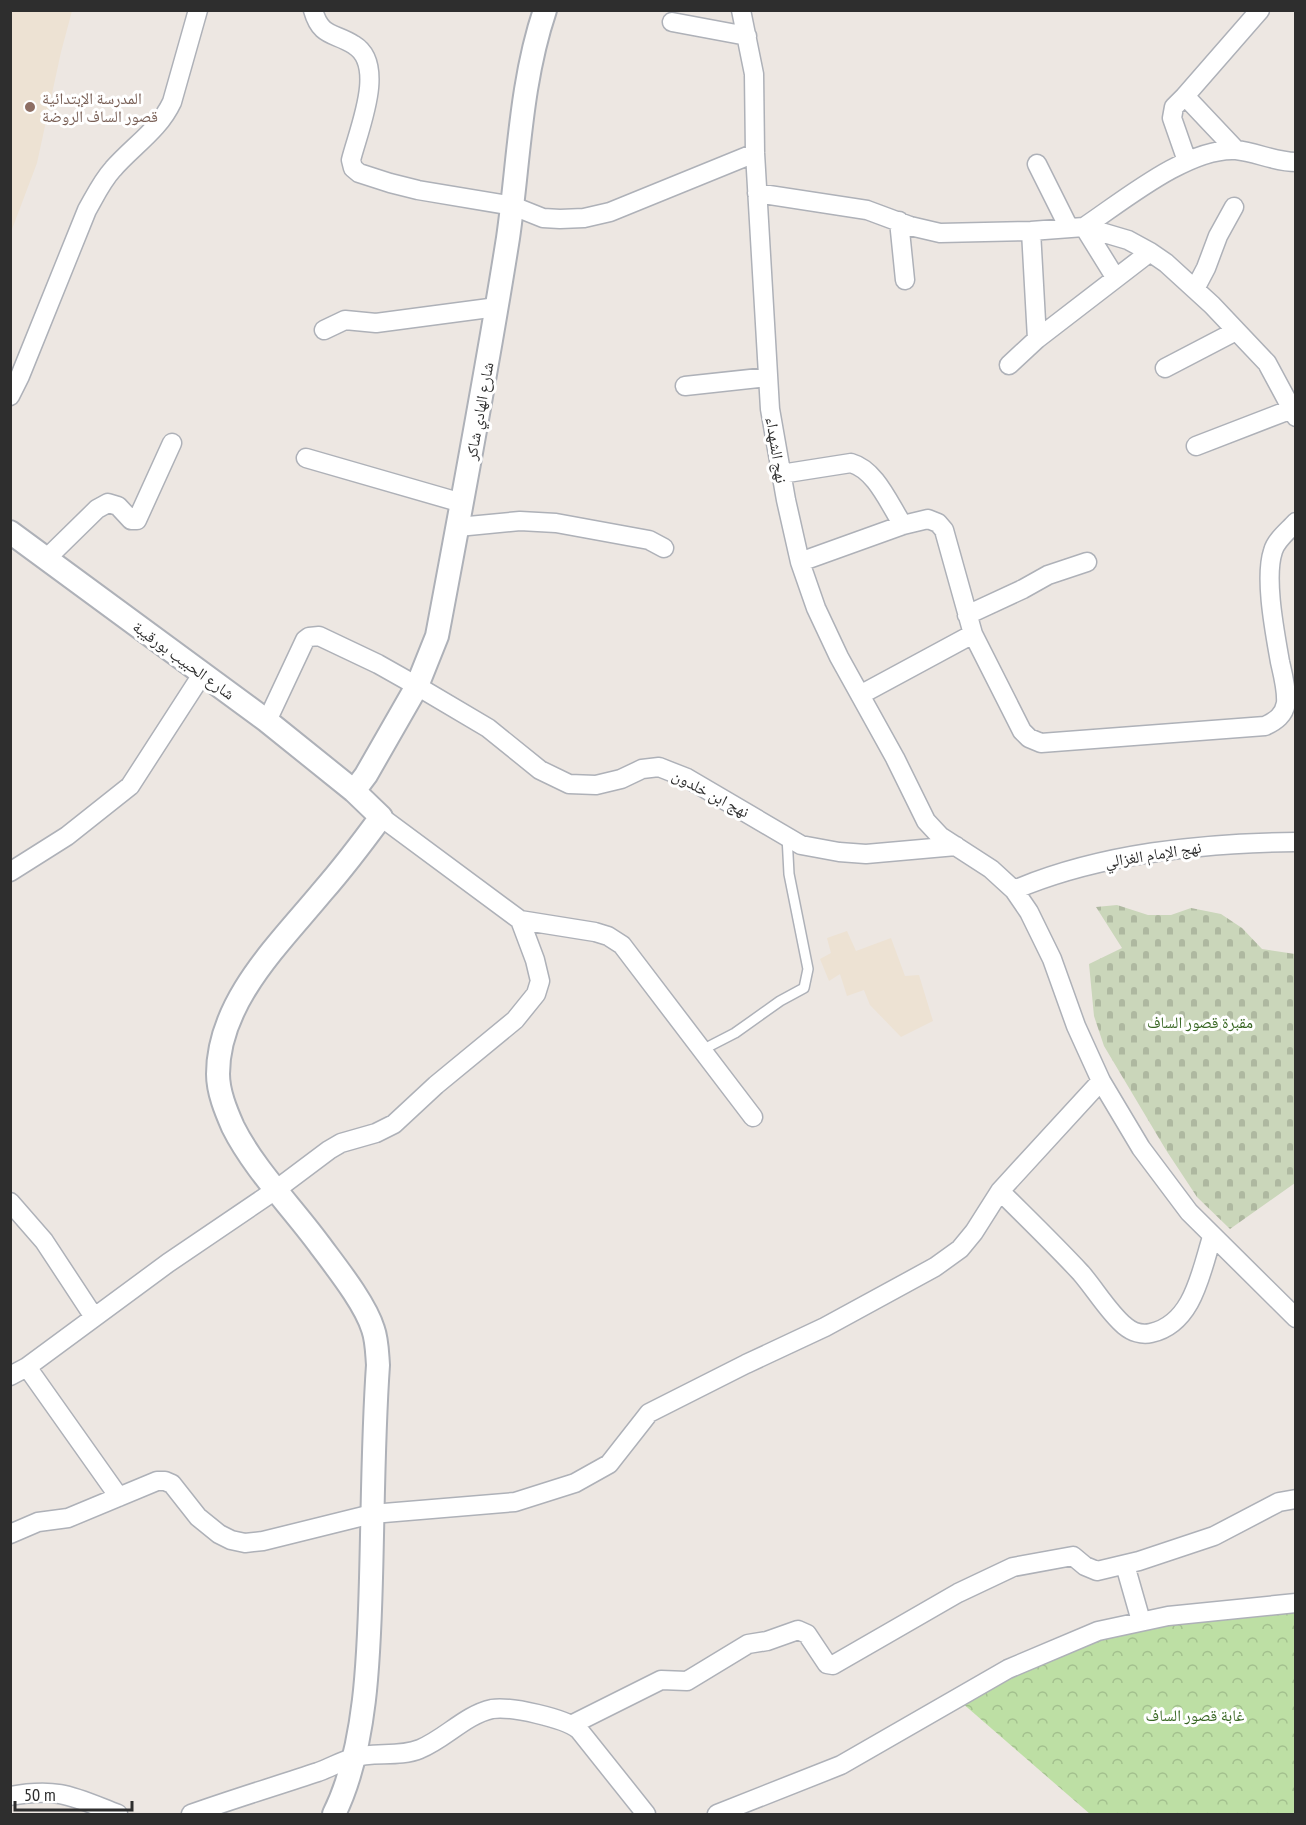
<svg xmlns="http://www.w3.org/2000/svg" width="1306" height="1825" font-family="'PT Sans Narrow','Noto Naskh Arabic',sans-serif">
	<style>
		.education { fill: #ede2d3 }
		.forest { fill: url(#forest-crowns) }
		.cemetery { fill: url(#cemetery-stones) }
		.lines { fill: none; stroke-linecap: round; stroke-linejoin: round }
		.service-casing { stroke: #aeb1b8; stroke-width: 12 }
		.minor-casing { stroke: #aeb1b8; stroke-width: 21 }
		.tertiary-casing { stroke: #aeb1b8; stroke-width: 26 }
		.service { stroke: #fff; stroke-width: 9 }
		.minor { stroke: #fff; stroke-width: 18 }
		.tertiary { stroke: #fff; stroke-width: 22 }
		.education-dot { fill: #8d6e63; stroke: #fff; stroke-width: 2 }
		.labels { text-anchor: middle; stroke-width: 6; stroke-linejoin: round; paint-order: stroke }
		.education-label { font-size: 16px; fill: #785e54; stroke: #fff; text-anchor: start }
		.street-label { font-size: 16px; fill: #2e2e2e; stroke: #fff }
		.park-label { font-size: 16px; fill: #376622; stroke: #fff }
	</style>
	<defs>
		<pattern id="forest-crowns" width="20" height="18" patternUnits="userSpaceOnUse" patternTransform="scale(1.5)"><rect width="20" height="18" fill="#bddfa4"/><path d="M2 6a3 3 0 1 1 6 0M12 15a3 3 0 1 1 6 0" fill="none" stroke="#a3c08e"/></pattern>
		<pattern id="cemetery-stones" width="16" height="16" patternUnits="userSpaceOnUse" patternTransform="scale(1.5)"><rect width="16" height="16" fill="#cad6ba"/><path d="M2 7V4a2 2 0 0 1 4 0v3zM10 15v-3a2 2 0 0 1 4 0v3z" fill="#aeb8a0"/></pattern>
	</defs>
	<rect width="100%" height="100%" fill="#ede7e2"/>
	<!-- education -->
	<path class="education" d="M11,10L72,11L61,52L37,163L11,232Z
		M847,931L856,951L891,938L905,976L919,975L933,1021L901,1037L870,1005L864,990L847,996L840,974L829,981L820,959L831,953L827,938Z"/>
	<!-- forest -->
	<path class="forest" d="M1295,1608V1814H1090L961,1702L1101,1633Z"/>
	<!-- cemetery -->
	<path class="cemetery" d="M1117,905L1148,915H1171L1191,908L1221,914L1242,928L1262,949L1295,954V1183L1230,1229L1197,1197L1166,1150L1104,1046L1094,1016L1089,964L1122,948L1096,907Z"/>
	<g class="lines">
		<defs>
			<path id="service" d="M702,1050L735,1033L780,1001L804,988L808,969L789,874L787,836"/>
			<path id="minor" d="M313,10C321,38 334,32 354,45C387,65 358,131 351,160L353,168L359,173L390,183L418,190L513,206L543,218L560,219L584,218L610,212L755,153
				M741,10L754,74L755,153L770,409L786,500L800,562L816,608L839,657L895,758L926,821L940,836L991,869L1014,890L1029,912L1052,959L1076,1026L1101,1081L1141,1148L1189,1212L1296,1318
				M672,22L747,36
				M1185,96L1174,107L1172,118L1187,161
				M1236,150L1185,96L1260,10
				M1037,164L1069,228
				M757,193L867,210L910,226L940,233L1031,231L1084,227L1128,240L1150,252L1166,263L1212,305L1267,363L1296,417
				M899,221L905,280
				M1031,231L1037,339
				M1115,277L1084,227C1123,201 1188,147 1236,150C1256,152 1275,162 1296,162
				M1195,289L1206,268L1218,236L1234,207
				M324,330L345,320L376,323L497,307
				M1009,365L1037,339L1150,252
				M1165,368L1236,331
				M685,386L768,377
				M10,396L20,376L87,210C95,196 102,181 113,169C133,146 159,130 172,102L198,10
				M1196,446L1292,409
				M306,458L462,503
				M781,474L851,463C876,470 889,504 903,525
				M458,527L520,521L556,523L649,540L664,548
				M46,559L97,509L108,503L118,506L131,520H137L172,443
				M800,562L903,525L928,519L938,523L944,530L973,634L860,695
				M967,615L1023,589L1048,575L1087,562
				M973,634L1022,731L1029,738L1041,743L1265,726C1276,721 1284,715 1286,703C1287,690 1283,675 1280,662C1275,633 1264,578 1273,551C1276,540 1288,531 1296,522
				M267,721L305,640L309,637L319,636L378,664L417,686L488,728L540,770L569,784L596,785L621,779L642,769L659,767L687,778L801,845L839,852L866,854L956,846
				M381,817L520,920L595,932L608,936L622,945L753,1117
				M10,872L67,836L130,786L203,673
				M1014,890C1101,853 1202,843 1296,842
				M1000,1191C1027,1218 1055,1245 1081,1273C1095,1289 1109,1313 1125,1326C1132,1332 1142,1335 1151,1333C1193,1324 1201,1272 1212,1237
				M10,1202L44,1241L94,1317
				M27,1367L119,1497
				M10,1376L27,1367L168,1263L277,1189L329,1150L341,1143L376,1133L394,1124L436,1085L515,1020L536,994L540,981L535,960L520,920
				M10,1534L38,1522L68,1518L157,1481H165L172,1484L198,1517L219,1534L231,1540L245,1543L263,1541L372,1514L515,1502L575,1483L609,1464L649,1413L746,1364L825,1327L935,1267L960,1249L974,1232L1000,1191L1101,1081
				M1125,1565L1141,1621
				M573,1724L661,1680L687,1681L748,1644L767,1641L798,1630L807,1634L827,1664L833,1665L958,1593L1013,1567L1073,1556L1085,1566L1097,1571L1139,1561L1214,1536L1279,1502L1296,1499
				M10,1796C59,1787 74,1797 118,1814
				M191,1814C233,1799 276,1786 318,1772C329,1768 340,1762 352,1758C373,1751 399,1758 420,1749C445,1739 465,1715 492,1709C510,1706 565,1718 579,1730L646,1814
				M717,1814L841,1765L1008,1669L1098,1631L1168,1616L1296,1603"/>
			<path id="tertiary" d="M10,532L267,721L354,791L381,817C362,843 343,868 322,892C279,944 218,1002 218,1074C218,1092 226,1111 233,1127C254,1169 291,1206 319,1244C336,1267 365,1303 373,1329C377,1340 377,1352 378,1365C373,1436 373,1507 371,1578C369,1651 367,1748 334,1814
				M354,791L366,775L417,686L437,636C462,503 487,371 508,238C519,162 520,84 545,10"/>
		</defs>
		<!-- service casing -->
		<use href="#service" class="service-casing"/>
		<!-- minor casing -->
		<use href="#minor" class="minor-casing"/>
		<!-- tertiary casing -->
		<use href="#tertiary" class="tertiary-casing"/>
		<!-- service -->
		<use href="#service" class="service"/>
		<!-- minor -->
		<use href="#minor" class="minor"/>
		<!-- tertiary -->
		<use href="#tertiary" class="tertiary"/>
	</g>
	<!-- markers -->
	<circle class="education-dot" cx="30" cy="107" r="6"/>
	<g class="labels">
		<!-- education labels -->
		<g class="education-label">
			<text x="42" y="104">المدرسة الإبتدائية<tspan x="42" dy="18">قصور الساف الروضة</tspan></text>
		</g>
		<!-- street labels -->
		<g class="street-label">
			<text transform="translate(479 411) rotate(-80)" y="6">شارع الهادي شاكر</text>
			<text transform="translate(777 450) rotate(81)" y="6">نهج الشهداء</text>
			<text transform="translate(184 660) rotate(36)" y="6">شارع الحبيب بورقيبة</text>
			<text transform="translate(711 793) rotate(28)" y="6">نهج ابن خلدون</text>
			<text transform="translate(1153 854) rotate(-9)" y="6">نهج الإمام الغزالي</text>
		</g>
		<!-- park labels -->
		<g class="park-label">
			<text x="1200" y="1028">مقبرة قصور الساف</text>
			<text x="1195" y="1721">غابة قصور الساف</text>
		</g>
	</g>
	<!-- border -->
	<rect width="1306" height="1825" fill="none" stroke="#2e2e2e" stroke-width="24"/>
	<!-- scale -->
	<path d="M15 1801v9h117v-9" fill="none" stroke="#2e2e2e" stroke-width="3"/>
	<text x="24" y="1801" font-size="18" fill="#2e2e2e" stroke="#ffffff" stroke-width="4.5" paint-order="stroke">50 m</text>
</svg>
